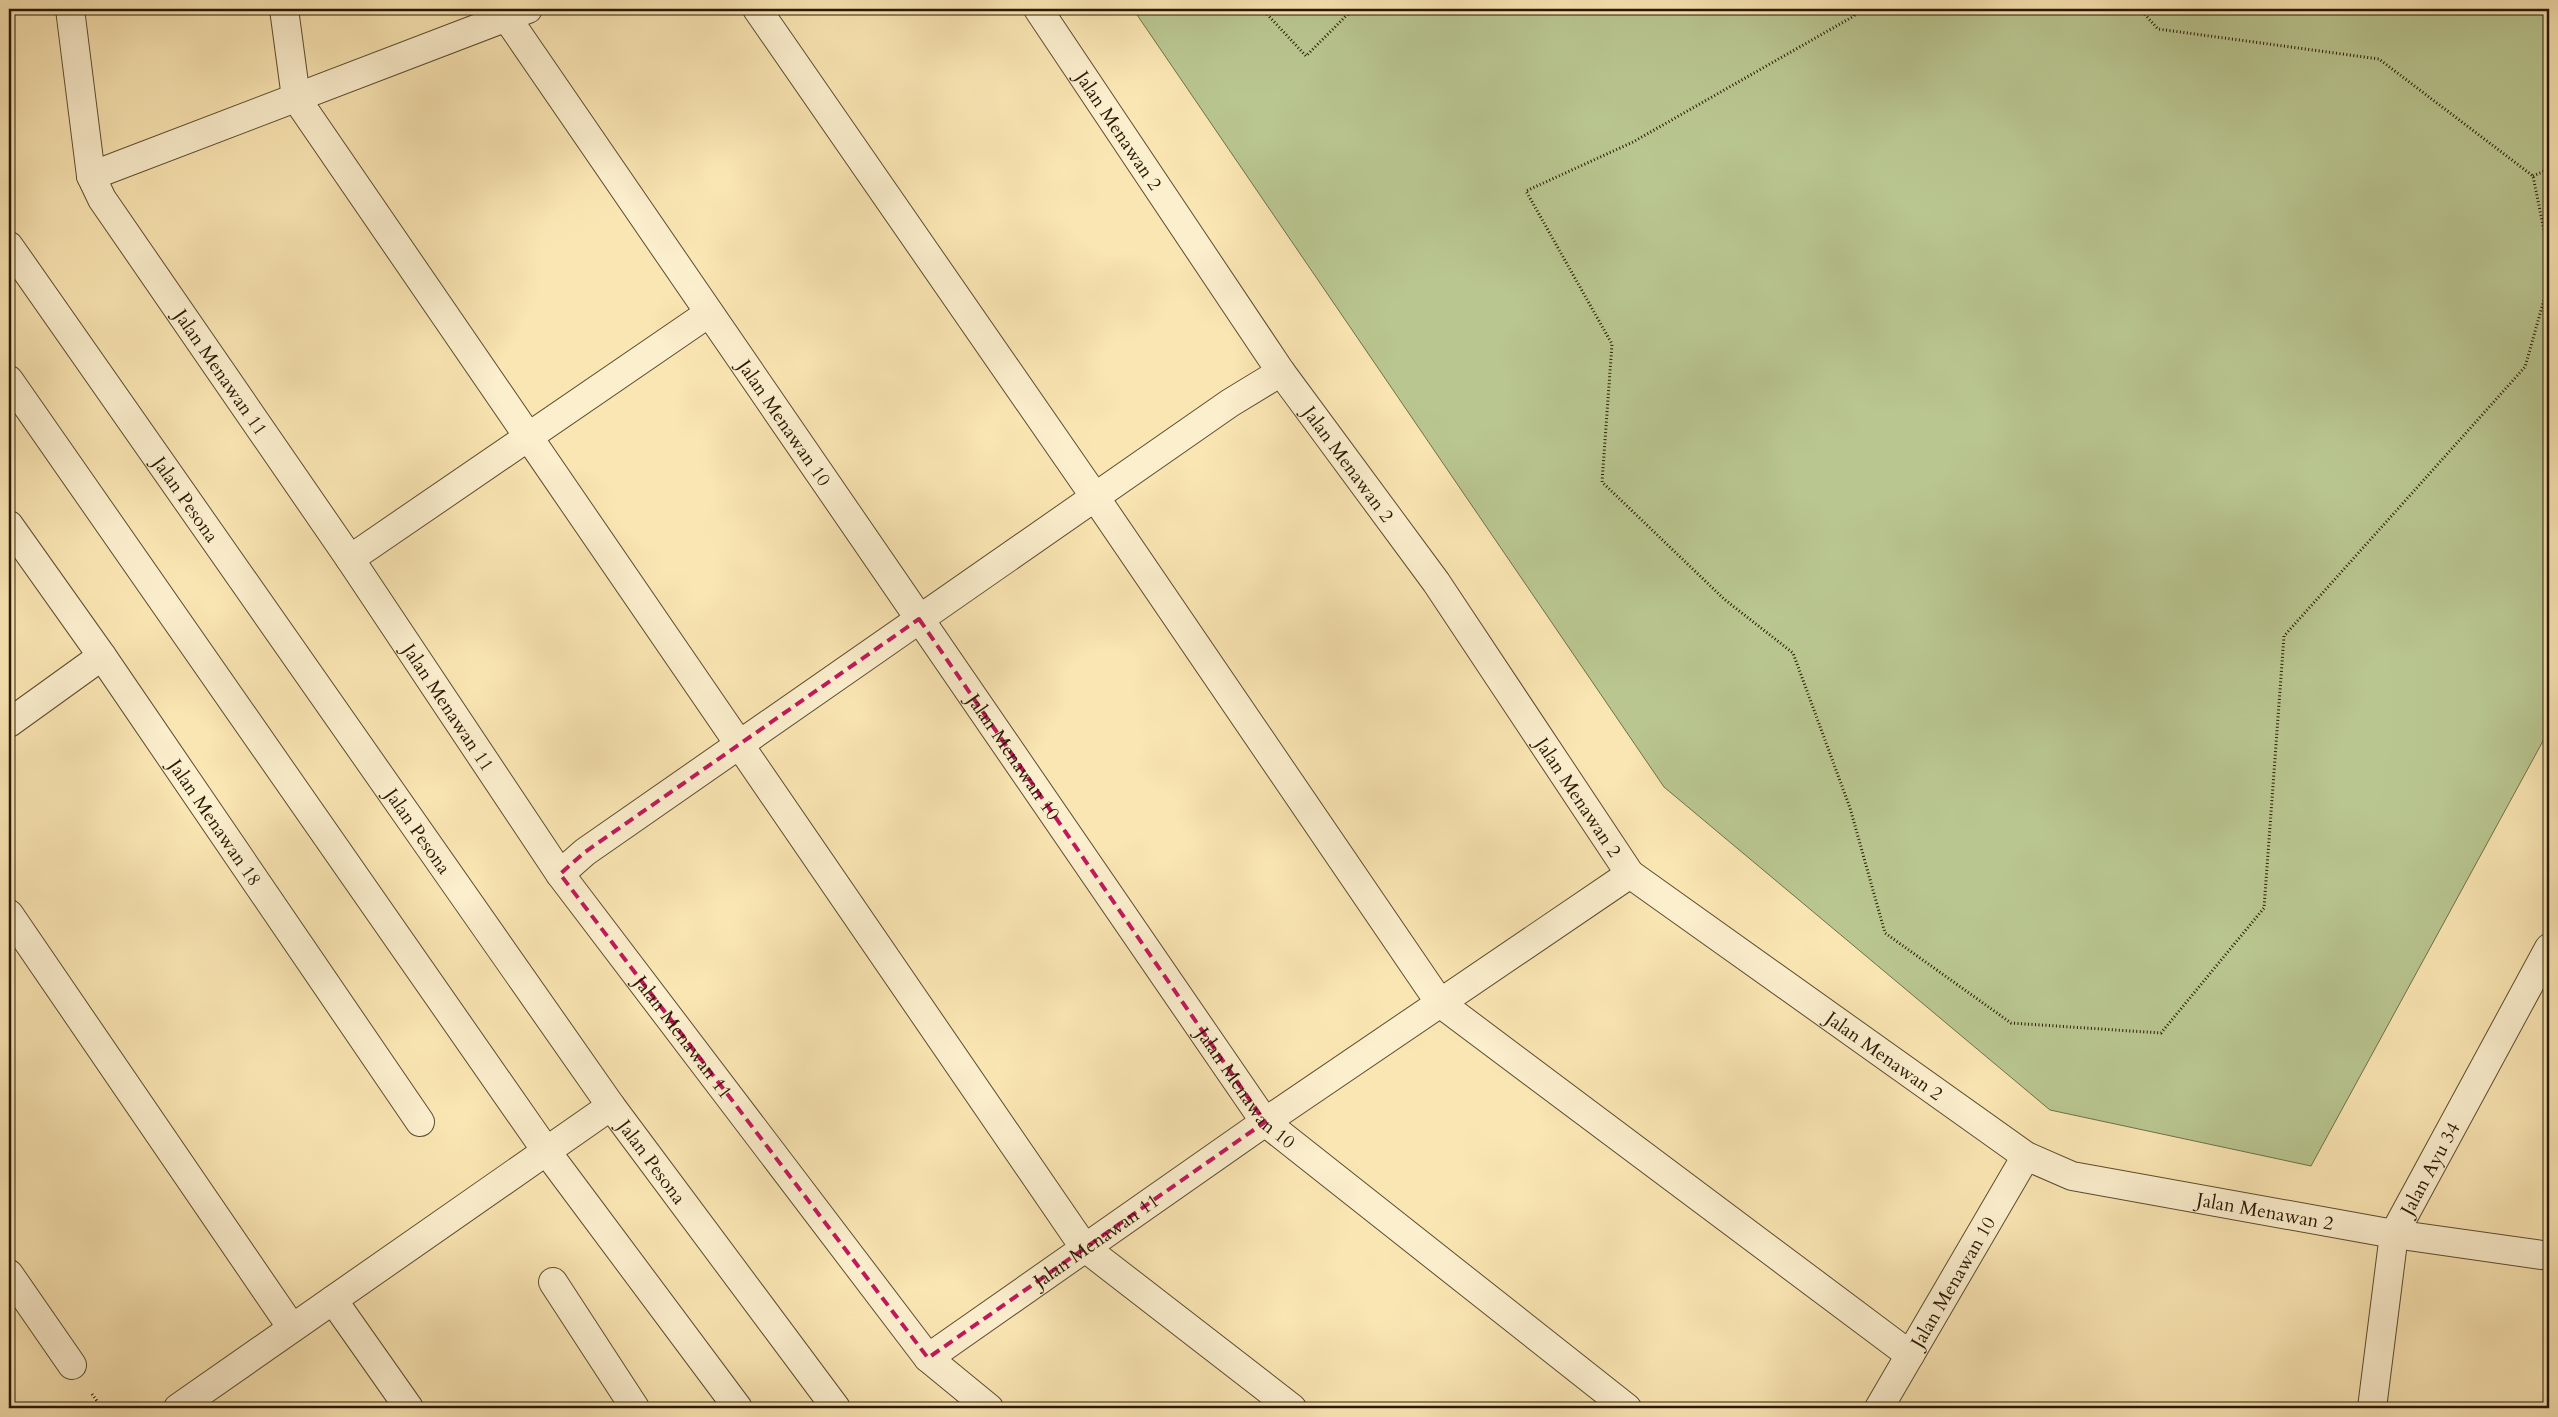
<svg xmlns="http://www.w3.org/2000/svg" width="2558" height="1417" font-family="Cardo,serif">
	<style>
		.green { fill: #b9c690; stroke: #716f4a }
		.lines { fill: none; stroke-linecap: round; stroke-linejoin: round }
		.minor-casing { stroke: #5d4c30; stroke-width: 30 }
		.path { stroke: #291804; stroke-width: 3; stroke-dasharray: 1 2.5; stroke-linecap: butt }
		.minor { stroke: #fcefce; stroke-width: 28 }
		.marked { fill: none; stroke: #c2185b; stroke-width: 4; stroke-dasharray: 10 6; stroke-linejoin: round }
		.labels { text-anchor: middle; stroke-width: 5; stroke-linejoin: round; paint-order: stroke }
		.street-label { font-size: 19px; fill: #291804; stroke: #fcefce }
	</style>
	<rect width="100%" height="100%" fill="#fae6b3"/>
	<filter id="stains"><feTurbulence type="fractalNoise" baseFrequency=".004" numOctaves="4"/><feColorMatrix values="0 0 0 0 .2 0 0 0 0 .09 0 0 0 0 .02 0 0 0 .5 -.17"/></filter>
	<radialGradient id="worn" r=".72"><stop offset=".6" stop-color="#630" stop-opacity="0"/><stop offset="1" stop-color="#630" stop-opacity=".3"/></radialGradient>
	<!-- green -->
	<path class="green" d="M1133,9H2549V730L2311,1166L2050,1110L1664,787Z"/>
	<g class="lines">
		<defs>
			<g id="minor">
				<path id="s1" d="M70,9L91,176L102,199L350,559L560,874L928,1358L989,1408"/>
				<path d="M284,9L296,98L1084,1247L1292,1408"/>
				<path id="s2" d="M505,9L507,18L1265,1122L1627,1408"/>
				<path d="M757,9L1095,497L1440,1003L1910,1355"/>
				<path id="s3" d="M1038,9L1281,372L1436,582L1630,874L2026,1156L2072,1176L2394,1234L2549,1256"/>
				<path d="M91,176L528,9"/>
				<path id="s4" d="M9,246L611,1106L836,1408"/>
				<path d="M9,380L547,1152L738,1408"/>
				<path id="s5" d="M9,525L102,656L420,1122"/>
				<path d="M350,559L709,313"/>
				<path d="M9,723L102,656"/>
				<path d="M560,874L585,852L1230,403L1281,372"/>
				<path d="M9,914L292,1328"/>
				<path d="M9,1274L72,1365"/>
				<path d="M553,1282L635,1408"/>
				<path d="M333,1300L409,1408"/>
				<path id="s6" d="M928,1358L1265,1122L1630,874"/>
				<path d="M178,1408L611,1106"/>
				<path id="s7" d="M1879,1408L2026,1156"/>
				<path id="s8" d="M2372,1408L2394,1234L2549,948"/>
			</g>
		</defs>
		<!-- minor casing -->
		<use href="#minor" class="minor-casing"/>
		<!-- path -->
		<path class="path" d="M1258,9L1265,12L1306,56L1353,9
			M1858,9L1854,16L1633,142L1526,191L1612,344L1602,482L1724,599L1793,653L1850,808L1885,933L2011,1023L2161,1033L2264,908L2284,636L2525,367L2549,282
			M2140,9L2158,29L2379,59L2533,176L2549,255
			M2533,176L2549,169
			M92,1394L102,1408"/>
		<!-- minor -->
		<use href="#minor" class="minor"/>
	</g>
	<!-- marked area -->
	<path class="marked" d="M919,619L1265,1122L928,1358L560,874L585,852Z"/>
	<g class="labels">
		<!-- street labels -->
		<g class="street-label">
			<text dy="7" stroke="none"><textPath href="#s3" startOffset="146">Jalan Menawan 2</textPath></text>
			<text dy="7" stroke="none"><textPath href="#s1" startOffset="404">Jalan Menawan 11</textPath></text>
			<text dy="7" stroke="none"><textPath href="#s2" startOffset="500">Jalan Menawan 10</textPath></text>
			<text dy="7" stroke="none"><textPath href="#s3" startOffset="551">Jalan Menawan 2</textPath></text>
			<text dy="7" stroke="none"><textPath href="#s4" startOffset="309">Jalan Pesona</textPath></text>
			<text dy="7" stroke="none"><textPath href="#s1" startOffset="809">Jalan Menawan 11</textPath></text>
			<text dy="7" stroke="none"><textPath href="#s2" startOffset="905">Jalan Menawan 10</textPath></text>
			<text dy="7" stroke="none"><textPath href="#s3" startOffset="956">Jalan Menawan 2</textPath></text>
			<text dy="7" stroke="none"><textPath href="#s5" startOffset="362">Jalan Menawan 18</textPath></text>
			<text dy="7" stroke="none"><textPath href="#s4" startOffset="714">Jalan Pesona</textPath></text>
			<text dy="7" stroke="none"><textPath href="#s1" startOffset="1214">Jalan Menawan 11</textPath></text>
			<text dy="7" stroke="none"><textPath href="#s3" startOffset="1361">Jalan Menawan 2</textPath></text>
			<text dy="7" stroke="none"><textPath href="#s2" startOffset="1310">Jalan Menawan 10</textPath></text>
			<text dy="7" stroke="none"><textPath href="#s4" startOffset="1119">Jalan Pesona</textPath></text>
			<text dy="7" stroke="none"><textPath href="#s8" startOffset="250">Jalan Ayu 34</textPath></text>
			<text dy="7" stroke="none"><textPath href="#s3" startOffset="1781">Jalan Menawan 2</textPath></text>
			<text dy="7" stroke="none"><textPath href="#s6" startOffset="205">Jalan Menawan 11</textPath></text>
			<text dy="7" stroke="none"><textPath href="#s7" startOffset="146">Jalan Menawan 10</textPath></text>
		</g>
	</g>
	<!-- margin -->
	<rect width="2558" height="1417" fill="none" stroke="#fae6b3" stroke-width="30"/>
	<rect x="10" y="10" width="2538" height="1397" fill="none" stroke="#291804" stroke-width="2.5"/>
	<rect x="15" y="15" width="2528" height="1387" fill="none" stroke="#291804"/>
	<rect width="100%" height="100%" filter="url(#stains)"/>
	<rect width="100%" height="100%" fill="url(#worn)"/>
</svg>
